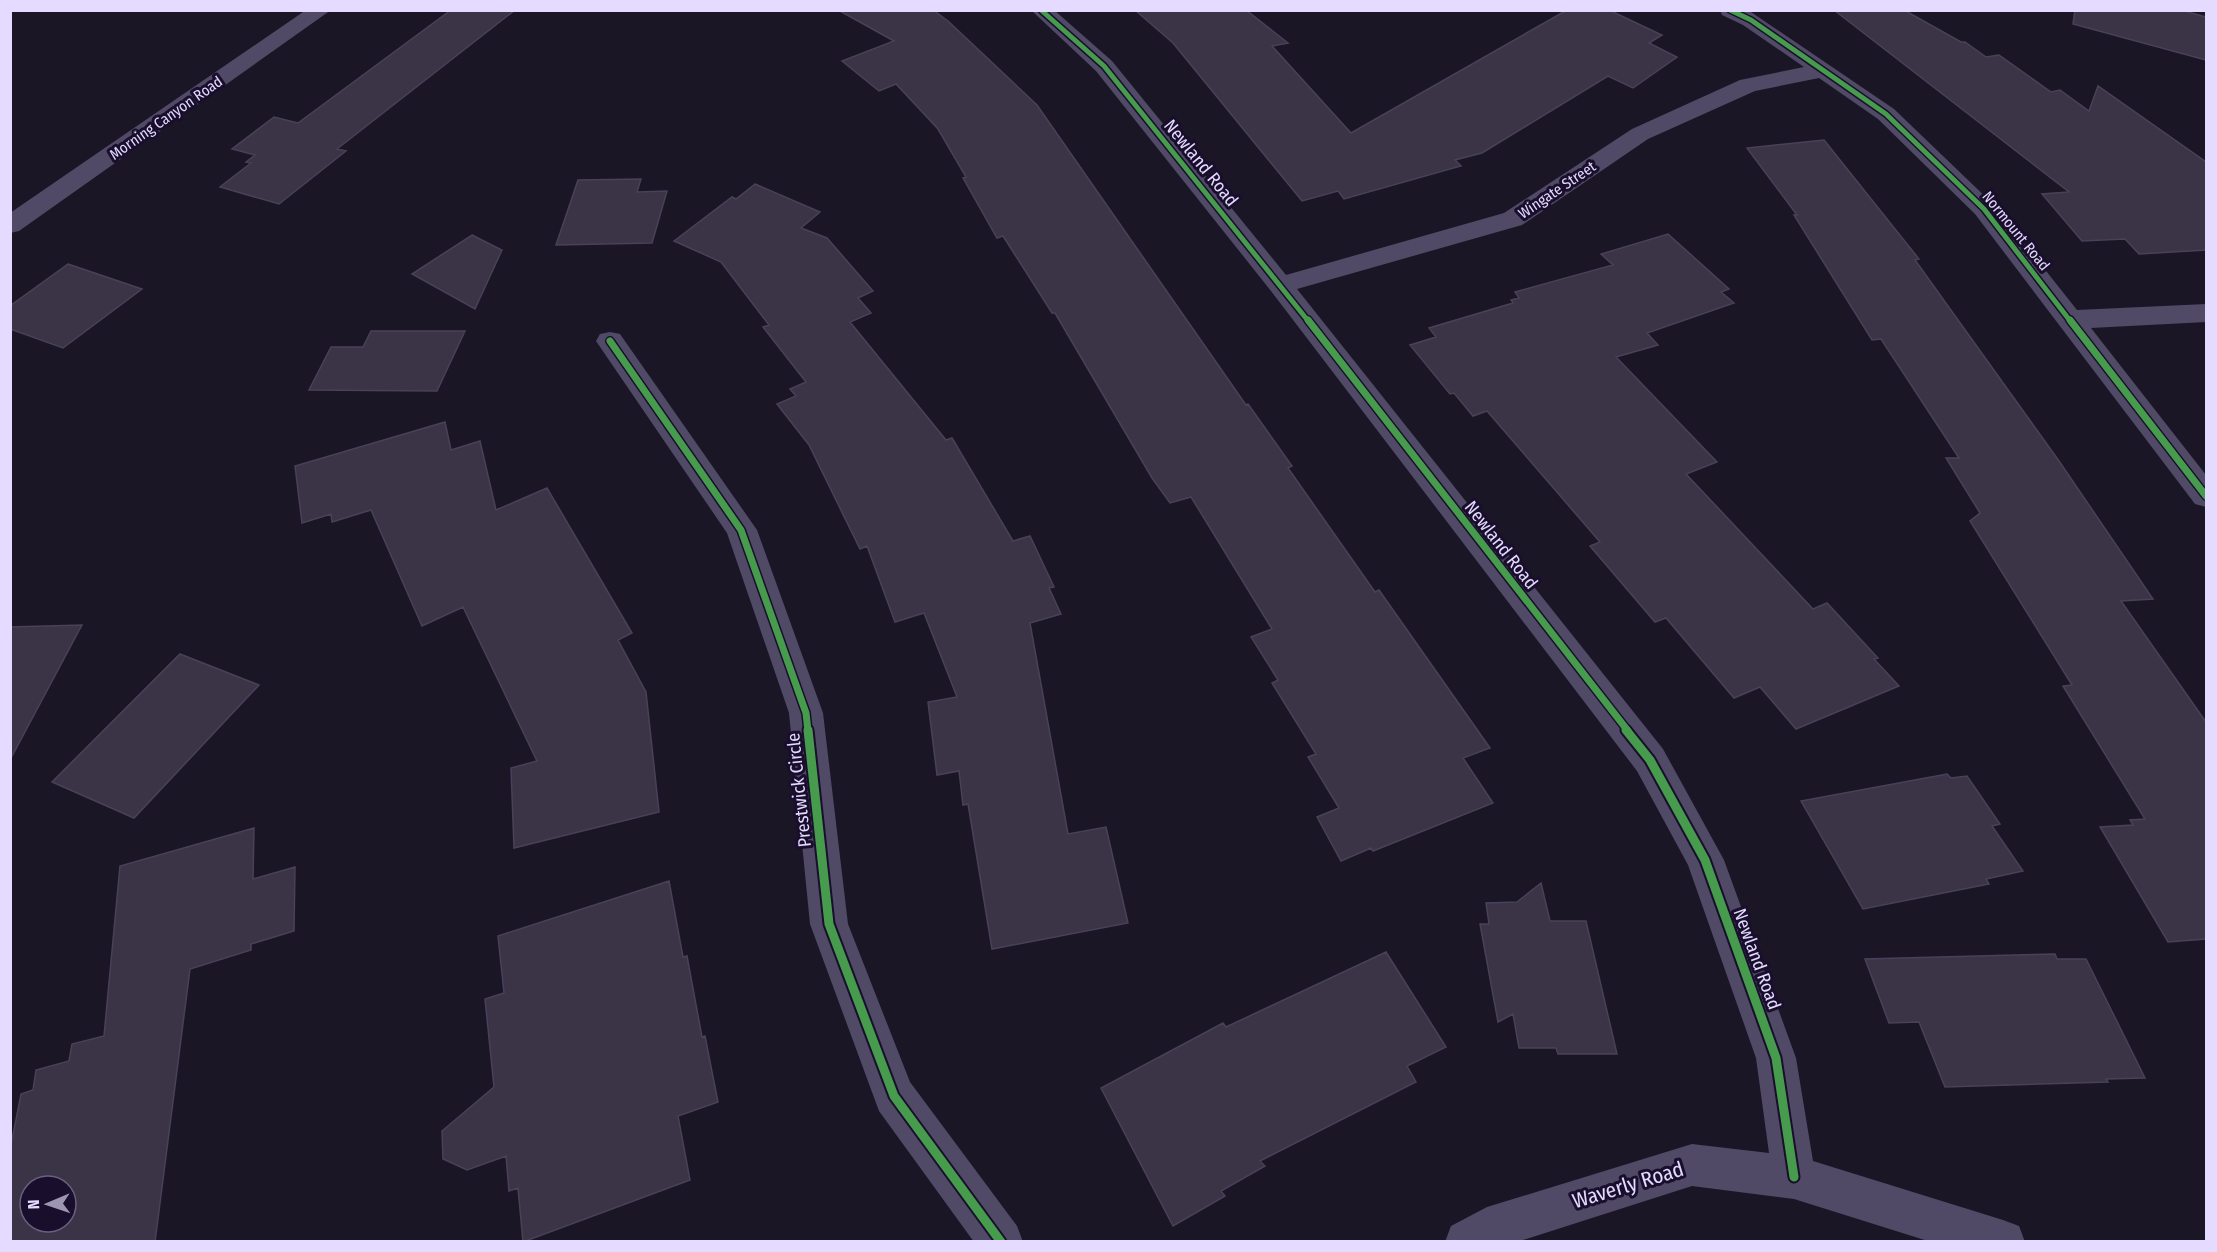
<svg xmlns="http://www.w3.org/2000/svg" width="2217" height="1252" font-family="'Fira Sans Condensed',sans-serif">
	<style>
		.building { fill: #3b3447; stroke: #494159; stroke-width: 1.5; fill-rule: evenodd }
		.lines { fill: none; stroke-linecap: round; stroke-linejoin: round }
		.street { fill: #504a67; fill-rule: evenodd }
		.cycleway-far2-casing { stroke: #190f2d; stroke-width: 8 }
		.cycleway-far1-casing { stroke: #190f2d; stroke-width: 10 }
		.cycleway-casing { stroke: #190f2d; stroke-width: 13 }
		.cycleway-far2 { stroke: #469c4c; stroke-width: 5 }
		.cycleway-far1 { stroke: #469c4c; stroke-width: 7 }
		.cycleway { stroke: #469c4c; stroke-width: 9 }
		.labels { text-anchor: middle; stroke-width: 6; stroke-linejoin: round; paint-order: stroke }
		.far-street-label { font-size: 15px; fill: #e5daff; stroke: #190f2d }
		.street-label { font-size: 18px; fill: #e5daff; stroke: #190f2d }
		.near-street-label { font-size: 21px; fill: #e5daff; stroke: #190f2d }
	</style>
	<rect width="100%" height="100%" fill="#1b1626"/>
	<!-- building -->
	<path class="building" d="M451,10H515L337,149L346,151L279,204L220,187L251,163L246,162L255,155L232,149L274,117L298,123Z
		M838,10H933L948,21L1037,105L1246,405L1248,404L1292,466L1288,468L1375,592L1379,590L1490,748L1463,758L1493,803L1373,851L1371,848L1341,861L1317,817L1339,808L1308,757L1316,754L1272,683L1278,680L1251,637L1272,629L1191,497L1170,503L1152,478L1055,313H1052L1003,236L997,238L963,178L966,177L938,129L896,84L879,91L842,61L894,41Z
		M1135,10H1246L1288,43L1272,46L1351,133L1567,10H1609L1662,35L1649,43L1677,57L1633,88L1608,76L1482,153L1455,160L1461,166L1344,199L1338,191L1302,201L1173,43Z
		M1834,10H1904L1961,42H1965L1986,57L1999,55L2051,92L2060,90L2089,111L2098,86L2206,162V250L2139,254L2125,239L2082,241L2042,194L2069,192Z
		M2075,10H2181L2206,17V60L2073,24Z
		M1824,140L1919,259L1915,260L2059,461L2153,599L2121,601L2206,722V939L2168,942L2100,827L2133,825L2130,820L2145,819L2063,686L2072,685L1970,521L1980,513L1946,458H1959L1881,339L1872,340L1794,215H1797L1747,148Z
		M641,179L637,192L667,191L652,243L556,245L578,180Z
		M755,184L820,212L801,228L827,238L873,291L858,298L871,313L850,322L946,440L952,438L1013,541L1030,536L1054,587L1049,588L1061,614L1030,623L1068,834L1106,827L1128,923L992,949L968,804L963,805L959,771L937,775L928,702L957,697L924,613L895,622L867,546L860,549L809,445L777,404L796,396L790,389L806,382L763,327L769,325L721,262L674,241L732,197L736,199Z
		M1668,234L1729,289L1721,292L1734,303L1647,333L1658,345L1616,357L1717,462L1686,474L1813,609L1827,603L1878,658L1874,659L1899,686L1796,729L1760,687L1734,698L1666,618L1655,622L1590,546L1600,542L1487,411L1473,416L1454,393L1450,394L1410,345L1436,337L1429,328L1513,303L1511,300L1519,298L1515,292L1613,265L1601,254Z
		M472,235L502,250L475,309L412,274Z
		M68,264L142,289L63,348L10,329V306Z
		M371,331H465L437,391L309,390L331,347H363Z
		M445,422L451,450L480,441L496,510L547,488L632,633L618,640L646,692L659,812L514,848L511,768L537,761L463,607L422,626L371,510L332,522L331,514L302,523L295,466Z
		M82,625L10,760V627Z
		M180,654L259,685L134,818L52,782Z
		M1947,774L1951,778L1967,776L2000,824L1992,826L2023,871L1986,879L1989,884L1863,909L1801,801Z
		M254,828L253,879L295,867L294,931L251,944V950L190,969L155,1242H10V1150L21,1094L33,1090L36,1070L69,1061L72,1044L104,1036L120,866ZM30,1186H66V1222H30Z
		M669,881L683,957L687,956L702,1037L705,1036L718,1102L678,1116L690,1180L523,1242L518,1188L509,1191L506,1156L467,1170L443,1159L442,1131L494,1087L485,999L504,993L498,936Z
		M1541,883L1550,921H1586L1617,1054H1558L1556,1048H1519L1513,1014L1498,1022L1480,924H1489L1486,903L1517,902Z
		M1386,952L1446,1047L1407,1066L1416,1082L1260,1161L1265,1166L1221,1191L1225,1196L1173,1226L1101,1088L1223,1023L1226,1027Z
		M2055,954L2057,959H2086L2145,1078L2106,1079L2108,1082L1945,1087L1919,1022L1889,1023L1865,959Z"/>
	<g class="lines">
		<!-- street -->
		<path class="street" d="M306,10H331L19,231L10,233V213Z
			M1031,10H1054L1112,61L1286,275L1504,213L1632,129L1740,80L1804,67L1743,25L1722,15L1720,10H1748L1894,109L1993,204L2077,310L2206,304V322L2091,328L2206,475V507L2195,504L1975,214L1878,119L1819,78L1755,91L1648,139L1522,225L1297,289L1663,749L1724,860L1796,1058L1813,1161L2003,1220L2019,1226L2025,1242H1931L1794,1199L1692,1186L1517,1242H1445L1451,1226L1487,1207L1692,1144L1769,1153L1756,1058L1688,865L1637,771L1271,291L1096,71Z
			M610,332L620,334L757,530L823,713L848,924L910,1082L1017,1226L1023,1242H974L879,1111L810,924L789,713L727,533L596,341L600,334Z"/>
		<defs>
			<path id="cycleway-far2" d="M1041,10L1104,66L1309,322
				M1730,10L1751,20L1886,114L1984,209L2071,322"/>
			<path id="cycleway-far1" d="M1308,320L1628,731
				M2070,320L2206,496
				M610,341L741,530L806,713L808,731"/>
			<path id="cycleway" d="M808,730L829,924L894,1096L1001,1242
				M1626,730L1650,760L1705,860L1776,1058L1794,1177"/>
		</defs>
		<!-- cycleway-far2 casing -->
		<use href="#cycleway-far2" class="cycleway-far2-casing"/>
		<!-- cycleway-far1 casing -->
		<use href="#cycleway-far1" class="cycleway-far1-casing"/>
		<!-- cycleway casing -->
		<use href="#cycleway" class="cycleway-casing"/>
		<!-- cycleway-far2 -->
		<use href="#cycleway-far2" class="cycleway-far2"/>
		<!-- cycleway-far1 -->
		<use href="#cycleway-far1" class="cycleway-far1"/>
		<!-- cycleway -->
		<use href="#cycleway" class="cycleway"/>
	</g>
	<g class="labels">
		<!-- far-street labels -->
		<g class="far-street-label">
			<text transform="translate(166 118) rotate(-35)" y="5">Morning Canyon Road</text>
			<text transform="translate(1557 190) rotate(-34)" y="5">Wingate Street</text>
			<text transform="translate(2016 231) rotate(51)" y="5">Normount Road</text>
		</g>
		<!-- street labels -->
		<g class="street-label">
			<text transform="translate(1201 163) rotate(51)" y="6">Newland Road</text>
			<text transform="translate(1501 545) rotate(52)" y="6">Newland Road</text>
			<text transform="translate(799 790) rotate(-96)" y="6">Prestwick Circle</text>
			<text transform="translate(1757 959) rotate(70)" y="6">Newland Road</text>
		</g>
		<!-- near-street labels -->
		<g class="near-street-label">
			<text transform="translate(1628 1185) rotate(-17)" y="7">Waverly Road</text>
		</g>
	</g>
	<!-- border -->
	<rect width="2217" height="1252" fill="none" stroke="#e5daff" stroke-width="24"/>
	<!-- north arrow -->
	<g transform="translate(48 1204) rotate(268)"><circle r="28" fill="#190f2d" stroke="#6b6081" stroke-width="1.5"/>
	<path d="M0-4.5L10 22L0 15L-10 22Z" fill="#9e95b3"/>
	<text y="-9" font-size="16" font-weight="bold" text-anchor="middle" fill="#e5daff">N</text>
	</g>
</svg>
